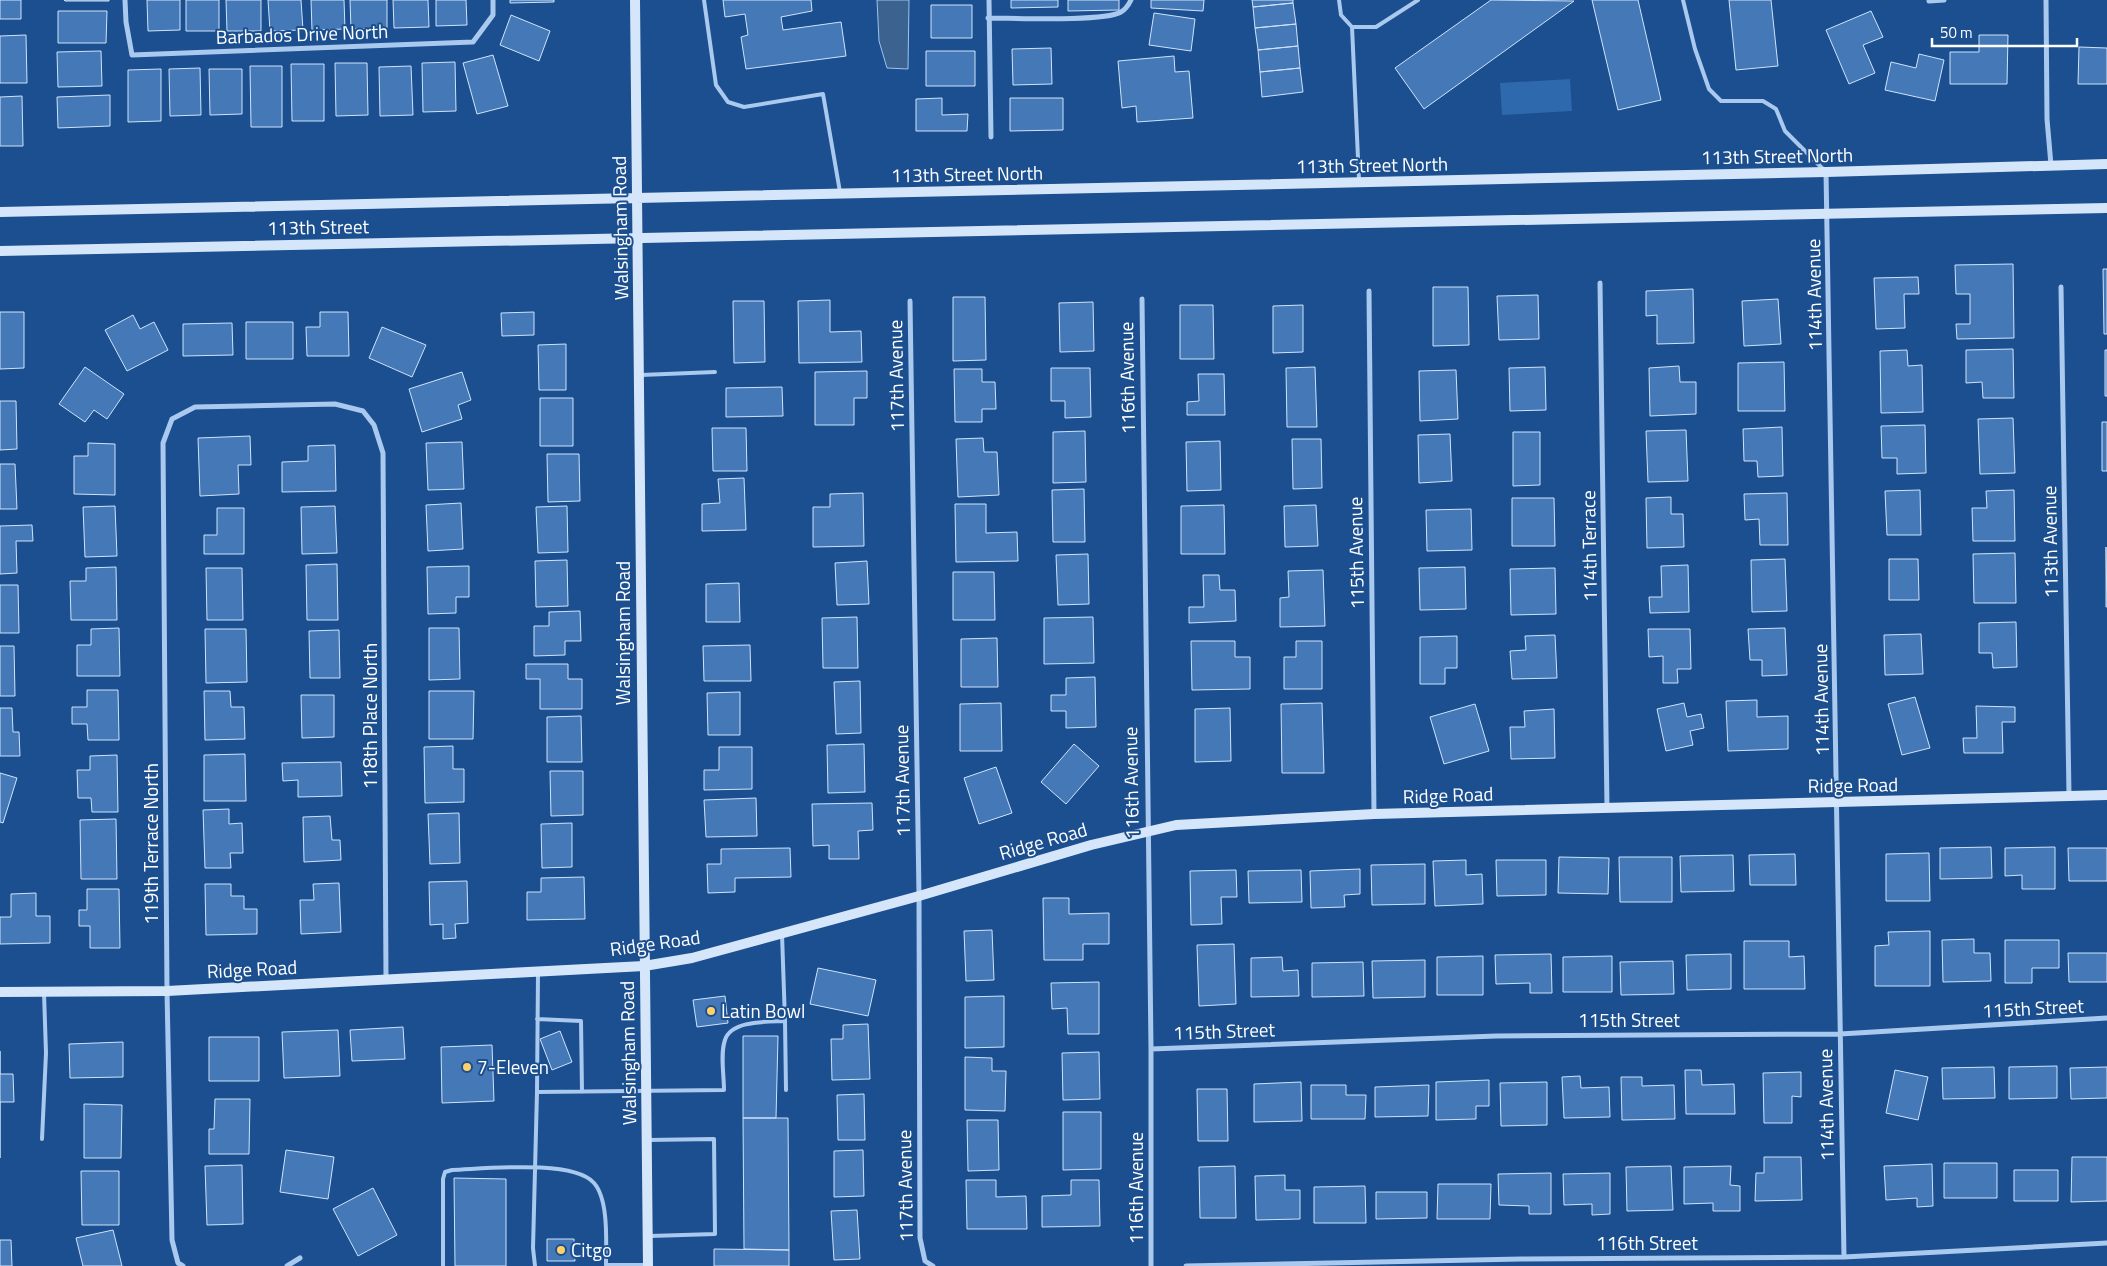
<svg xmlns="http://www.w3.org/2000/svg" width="2107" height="1266" font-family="'Titillium Web',sans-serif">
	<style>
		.green { fill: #2e69ad }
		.water { fill: #3c6290; stroke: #9cc4f0 }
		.building { fill: #4478b7; stroke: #cfe3fa }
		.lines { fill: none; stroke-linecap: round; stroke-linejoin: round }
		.lane { stroke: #a9c9ee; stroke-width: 4 }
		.street { stroke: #a9c9ee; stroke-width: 5 }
		.secondary { stroke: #d6e6fa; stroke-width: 10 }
		.poi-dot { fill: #ffd166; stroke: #1b4f8f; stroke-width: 2 }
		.labels { text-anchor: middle; stroke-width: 4; stroke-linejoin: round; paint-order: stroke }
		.street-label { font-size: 19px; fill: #fff; stroke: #1b4f8f }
		.poi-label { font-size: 19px; fill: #fff; stroke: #1b4f8f; text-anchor: start }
	</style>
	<rect width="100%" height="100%" fill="#1b4f8f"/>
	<!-- green -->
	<path class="green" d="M1570,79L1572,111L1502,115L1500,83Z"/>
	<!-- water -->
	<path class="water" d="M877,0H909L908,69L887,68L879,41Z"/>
	<!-- building -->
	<path class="building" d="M0,0H21V19H0Z
		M64,0H109V1H65Z
		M147,0H180V30L148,31Z
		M186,0H219V31H186Z
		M226,0H261V31H227Z
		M268,0H301L303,30L270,31Z
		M311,0H344L345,29L312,30Z
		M350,0H387V28L351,29Z
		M393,0H428L429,27L394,28Z
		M436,0H466L467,25L436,26Z
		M510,0H554V2L510,3Z
		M723,0H811L812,11L781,17L783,30L841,22L846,56L746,69L741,37L748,35L745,14L725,17Z
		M1011,0H1058V7L1011,8Z
		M1068,0H1119V10L1068,11Z
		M1151,0H1204L1203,11L1151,8Z
		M1252,0H1293V3L1253,7Z
		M1491,0L1574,1L1424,109L1395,68Z
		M1592,0H1638L1661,100L1618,110Z
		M1729,0H1771L1778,66L1736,70Z
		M1293,3L1296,24L1255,28L1253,7Z
		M931,5H972V38H931Z
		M58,11H107L106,43H58Z
		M1871,11L1883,37L1863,45L1875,73L1849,84L1826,30Z
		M1154,13L1195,19L1191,51L1149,45Z
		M511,15L550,31L539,61L500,45Z
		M1296,24L1298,46L1258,50L1255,28Z
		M26,35L27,83H0V36Z
		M1979,35H2008L2007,84H1950V52H1979Z
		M1298,46L1300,68L1260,72L1258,50Z
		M2079,47L2107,48V84H2078Z
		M1051,48L1052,84L1013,85L1012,49Z
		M101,51L102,86L58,87L57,52Z
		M926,51H975V86H926Z
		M1919,54L1944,60L1935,101L1885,90L1891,62L1916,68Z
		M493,55L508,106L477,114L463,63Z
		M1174,56L1175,72L1189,71L1193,118L1137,122L1136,106L1122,108L1118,61Z
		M455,62L456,111L423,112L422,63Z
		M335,63H367L368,115L336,116Z
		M291,64H324V121H292Z
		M250,66H282V127H251Z
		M411,66L413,115L380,116L379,67Z
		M200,68L201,115L170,116L169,69Z
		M1300,68L1303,92L1262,97L1260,72Z
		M161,69V121L128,122V70Z
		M209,69H242V114L210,115Z
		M110,95V126L58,128L57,97Z
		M22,96L23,146H0V97Z
		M942,98V115L968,114L967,131H916V99Z
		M1010,98H1063V130L1010,131Z
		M2013,264L2014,338L1957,339L1956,324H1970V294H1956L1955,265Z
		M2103,269H2107V334H2104Z
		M1918,277L1919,294H1904L1905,328L1876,329L1874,278Z
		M1433,287H1468L1469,345L1433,346Z
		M1693,289L1694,343L1657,344V315L1646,316V291Z
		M1538,295L1539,339L1499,340L1497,296Z
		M953,297H985L986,360L953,361Z
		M1778,299L1781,344L1744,346L1742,301Z
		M830,300V332L861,331L862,362L799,363L798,301Z
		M733,301H764L765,362L734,363Z
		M1093,302L1094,351L1060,352L1059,303Z
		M1180,305H1213L1214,359H1180Z
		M1303,305V352L1273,353V306Z
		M0,312H24V368L0,369Z
		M320,312H348L349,356H307L306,327H320Z
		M534,312V335L502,336L501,313Z
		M133,315L140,329L154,322L168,350L127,371L105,330Z
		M246,322H293V359H246Z
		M232,323L233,355L183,356V324Z
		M382,327L426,345L412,377L369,358Z
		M566,344V390H539L538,345Z
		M2013,349L2014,398H1983L1982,382L1966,383V350Z
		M1907,350L1908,366L1922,365L1923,412L1881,413L1880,351Z
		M2105,350H2107V396H2105Z
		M1784,362L1785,411H1738V363Z
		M1679,366L1680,382H1696V414L1650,416L1649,368Z
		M85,367L124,394L107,419L94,410L85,422L59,404Z
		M1315,367L1317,427H1287L1286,368Z
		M1545,367L1546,410L1510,411L1509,368Z
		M1051,368H1090L1091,417L1065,418V401H1051Z
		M954,369H982V382H995L996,409H982V422H955Z
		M1456,370L1458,419L1420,421L1419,371Z
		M867,371V398H854V425H815V372Z
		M462,372L471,400L458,405L462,419L422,432L409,389Z
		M1198,374H1224L1225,415H1187V402L1199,401Z
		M782,387L783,416L726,417V388Z
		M540,398H573V446H540Z
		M0,401H16L17,449L0,450Z
		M2013,418L2015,473L1980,474L1978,419Z
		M2102,422H2107V471H2102Z
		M1925,425L1926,473L1897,474V458H1882L1881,426Z
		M1782,427L1783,476L1758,477L1757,461H1744L1743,429Z
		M712,428H746L747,471H713Z
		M1686,430L1688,481L1648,482L1646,431Z
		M1085,431L1086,482L1053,483V432Z
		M1513,432H1540V485L1513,486Z
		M1450,434L1452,481L1419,483L1418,435Z
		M250,436L251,465H238L239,494L200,496L198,438Z
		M983,438L984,452H997L999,495L958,497L956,439Z
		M1292,439H1321L1322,488L1293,489Z
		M1220,441L1221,490L1187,491L1186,442Z
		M462,442L464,489L428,490L426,443Z
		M88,443L115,444V495L74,494V456H88Z
		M335,445L336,491L282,492V462L308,461V446Z
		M547,454H579L580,501L548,502Z
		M0,464H15L17,509H0Z
		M744,478L746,530L702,531V504L720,503L718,479Z
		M1084,489L1085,542H1053L1052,490Z
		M1920,490L1921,535H1887L1885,491Z
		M2014,490L2015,541H1973L1972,508H1987L1986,491Z
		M863,493L864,546L813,547V507H830V494Z
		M1787,493L1788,545H1760L1759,519L1745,520L1744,494Z
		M1671,497V514H1683L1684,547L1647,548L1646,498Z
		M1512,498H1554L1555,546H1512Z
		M461,503L463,549L428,551L426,505Z
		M955,504H986V533L1017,532L1018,561L956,562Z
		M1224,505L1225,554H1181V506Z
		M1316,505L1318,546L1285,547L1284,506Z
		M115,506L117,556L85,557L83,507Z
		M335,506L337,553L302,554L301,507Z
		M567,506L568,552L538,553L536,507Z
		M217,508H244V554H204V535H217Z
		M1471,509L1472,550L1427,551L1426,510Z
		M32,525L33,541H16L17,573L0,574V526Z
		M2106,547L2107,607H2106Z
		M2015,553L2016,603H1974L1973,554Z
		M1088,554L1089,604L1058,605L1056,555Z
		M1785,559L1787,611L1752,612L1751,560Z
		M1889,559H1918L1919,600H1889Z
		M567,560L568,606L536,607L535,561Z
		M867,561L869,604L837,605L835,563Z
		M337,564L338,620H307L306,565Z
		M1688,565L1689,612L1650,613L1649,597H1662L1661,566Z
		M469,566V597H456V613L428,614L427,567Z
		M116,567L117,620H71L70,581H86V568Z
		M1465,567L1466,609L1420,610L1419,568Z
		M206,568H242L243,620H207Z
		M1555,568L1556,614L1511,615L1510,569Z
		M1323,570L1325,626L1280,627V598L1289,597L1288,571Z
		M953,572H994L995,620H953Z
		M1203,575H1219L1220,590H1235L1236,621L1189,623V607H1204Z
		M739,583L740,622H706V584Z
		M0,585H18L19,633H0Z
		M580,611L581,641H565V655L534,656V626H549V612Z
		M857,617L858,668H823L822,618Z
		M1093,617L1094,663L1044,664V618Z
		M2016,622L2017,667L1993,668L1992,653H1979V623Z
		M119,628L120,676H77V645H91V629Z
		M429,628H459L460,679L429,680Z
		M1785,628L1787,675L1762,676V660H1750L1748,629Z
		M205,629H246L247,682L206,683Z
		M1648,629H1690L1691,669H1677L1678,683H1663V656L1649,657Z
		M339,630L340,678H310L309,631Z
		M1921,634L1923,674L1885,675L1884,635Z
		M1555,635L1557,678L1512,679L1510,651L1526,650L1525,636Z
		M1457,636V668H1445V684H1420V637Z
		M997,638L998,687H961V639Z
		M1191,641H1235V657H1250V689L1192,690Z
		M1296,641H1322V689H1284V657H1296Z
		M750,645L751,681H704L703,646Z
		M0,646H14L15,696H0Z
		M526,664H568V679H582V709H540V679H526Z
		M1095,677L1096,727L1066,728V711H1051V695H1066V678Z
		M860,681L861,733L836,734L834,682Z
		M87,690H118L119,740H88L87,724H72V707H87Z
		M204,691H230L231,707H244L245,739L205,740Z
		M429,691H474L473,739H429Z
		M740,692V735H708L707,693Z
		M301,695H334V737L302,738Z
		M1915,697L1930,748L1902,755L1888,704Z
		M1757,700V717L1788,716V749L1728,751L1726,701Z
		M1001,703L1002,751H960V704Z
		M1322,703L1324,773H1282L1281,704Z
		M1684,703L1687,717L1701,714L1704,728L1690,731L1693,745L1666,751L1657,709Z
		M1475,704L1489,751L1444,764L1430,717Z
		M1976,706L2015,707V722H2002L2003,753H1964L1963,738H1977Z
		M0,708H12L13,732H19L20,756H0Z
		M1230,708L1231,761L1195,762V709Z
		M1554,709L1555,758L1511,759L1510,727H1525L1524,711Z
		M581,716L582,762H547V717Z
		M864,744L865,792L828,793L827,745Z
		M1074,744L1099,766L1066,804L1041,782Z
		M453,746V769H464V802L425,803L424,747Z
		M719,747H752V789L704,790V770H719Z
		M245,754L246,801H204V755Z
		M117,755L118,812H92L91,798H78L77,770H90V756Z
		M341,762L342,796L298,797V780L283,781L282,763Z
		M996,767L1012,813L979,824L964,778Z
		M550,771H583V815L551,816Z
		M0,773L17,778L3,823L0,822Z
		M756,798L757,836L706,837L704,800Z
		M872,803L873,830L858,831L859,859H829V845L813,846L812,804Z
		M229,809V824L242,823L243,853H230L231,868H205L203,810Z
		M459,813L460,863L430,864L428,814Z
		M330,816L332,840H340L341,860L304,862L303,817Z
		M116,819L117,879H81L80,820Z
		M572,823V867L542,868L541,824Z
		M1991,847L1992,878L1940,879V848Z
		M2055,847V889H2022V875L2005,876V848Z
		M790,848L791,877L735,878V892L708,893L707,864H721V849Z
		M2068,848H2107V881H2069Z
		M1929,853L1930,901H1886V854Z
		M1795,854L1796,885H1750L1749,855Z
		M1733,855L1734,891L1681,892L1680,856Z
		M1559,857L1609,858L1608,894L1558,893Z
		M1619,857H1672V902H1620Z
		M1466,860V875L1482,874L1483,904L1435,906L1433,861Z
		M1496,860H1546V895L1497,896Z
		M1425,864V904L1372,905L1371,865Z
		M1360,869V894L1344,895L1345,907L1311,908L1310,871Z
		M1236,870L1237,897H1221L1222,924L1191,925L1190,871Z
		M1301,870L1302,902L1249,903L1248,871Z
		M584,877L585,919L527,920V892H541V878Z
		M467,881L468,923L455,924L456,938L443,939V924L430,925L429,882Z
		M339,883L341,932L301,934L300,900H314L313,884Z
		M205,884H231V896H244V909H257V934L206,935Z
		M87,889H119L120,948H90V926H79V910H87Z
		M36,893V916H50V943L0,944V917H11V894Z
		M1043,898H1069V914L1109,913V944H1083V960H1044Z
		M992,930L994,980L966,981L964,931Z
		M1930,931V986H1875V946L1889,945L1888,932Z
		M1974,939V953H1990L1991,981L1943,982L1942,940Z
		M2005,940H2059V968H2032V983H2005Z
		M1744,941H1789V957L1804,956L1805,989H1744Z
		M1234,944L1236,1004L1199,1006L1197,945Z
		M2068,953H2107V982H2069Z
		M1551,954L1552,993H1530V983L1496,984L1495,955Z
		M1731,954V989L1687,990L1686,955Z
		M1483,956V995H1437V957Z
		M1612,956V992H1563V957Z
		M1282,957L1283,971L1298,970L1299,996L1251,997V958Z
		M1425,960V997L1373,998L1372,961Z
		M1673,961L1674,994L1621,995L1620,962Z
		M1363,962L1364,996L1312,997V963Z
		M818,968L876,980L868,1016L810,1004Z
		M1099,982V1034H1068L1067,1008L1052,1009L1051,983Z
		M725,996L728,1023L697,1027L693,1000Z
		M1004,996V1047L965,1048V997Z
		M868,1024L870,1079L832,1080L831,1039H843V1025Z
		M403,1027L405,1059L352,1061L350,1030Z
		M338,1030L340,1076L284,1078L282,1032Z
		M560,1031L572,1062L552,1070L540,1039Z
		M743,1036H778L776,1118H743Z
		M209,1037H259V1081H209Z
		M123,1042V1077L70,1078L69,1044Z
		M492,1045L494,1101L442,1103L441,1047Z
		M0,1051V1074H13L14,1102H0V1158Z
		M1099,1052L1100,1099L1063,1100L1062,1053Z
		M965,1057L992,1058V1071H1006L1005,1111L965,1110Z
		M2057,1066V1098L2009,1099V1067Z
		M1994,1067L1995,1098L1943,1099L1942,1068Z
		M2107,1067V1098L2071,1099L2070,1068Z
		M1685,1070H1701L1702,1085L1734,1084L1735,1114H1686Z
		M1895,1070L1928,1077L1918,1120L1886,1113Z
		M1801,1072V1097L1792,1096V1123H1764L1763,1073Z
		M1580,1076L1581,1088L1609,1087L1610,1117L1564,1118L1562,1077Z
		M1621,1077H1642V1086L1674,1085L1675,1119L1622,1120Z
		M1489,1080V1106H1476V1119L1436,1120V1082Z
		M1301,1082L1302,1121L1254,1122V1084Z
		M1547,1082V1125L1501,1126L1500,1083Z
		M1311,1085H1346V1095H1366L1365,1119H1311Z
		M1429,1085L1428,1116L1375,1117V1087Z
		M1197,1089H1227L1228,1141H1198Z
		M864,1094L865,1140H838L837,1095Z
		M215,1099H250L249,1154H209V1129H214Z
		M84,1104L122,1105L121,1158H84Z
		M1063,1112H1101V1169L1063,1170Z
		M743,1118H788L789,1250L744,1249Z
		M967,1120H998L999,1170L968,1171Z
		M286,1150L334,1157L328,1199L280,1192Z
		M863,1150L864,1196L834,1197V1151Z
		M1764,1157H1801L1802,1200L1755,1201L1756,1173H1764Z
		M2072,1157H2107V1201L2071,1202Z
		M1944,1163H1997V1198H1944Z
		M1932,1164L1933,1206L1917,1207V1198L1886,1200L1884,1166Z
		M242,1165L243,1224L207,1225L205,1166Z
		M1235,1166L1236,1218H1200L1199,1167Z
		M1671,1166L1673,1210L1627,1211L1626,1167Z
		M1731,1166L1730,1185L1740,1186V1211H1713V1203L1684,1204V1167Z
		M2014,1170H2058V1201H2014Z
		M81,1171H119V1225H82Z
		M1551,1173V1214H1529V1206L1499,1205L1498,1174Z
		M1610,1173V1214L1592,1215V1204L1564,1205L1563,1174Z
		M1285,1175V1190H1300V1219L1256,1220L1255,1176Z
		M454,1178L506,1179V1266H455Z
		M966,1180H996V1197L1026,1196L1027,1229H967Z
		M1071,1180H1099L1100,1226L1042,1227V1196L1071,1195Z
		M1438,1184H1491L1490,1219H1437Z
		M1365,1186L1366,1223H1314V1187Z
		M373,1188L397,1235L358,1256L333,1209Z
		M1376,1192H1427V1218L1376,1219Z
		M857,1210L860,1259L834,1260L831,1211Z
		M113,1230L122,1266H83L76,1238Z
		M547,1239H574L575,1261H547Z
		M0,1240H11L12,1266H0Z
		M714,1249L789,1250V1266H714Z"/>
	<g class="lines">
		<!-- lane -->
		<path class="lane" d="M704,0L716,85L728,102L744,107L823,94L840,192
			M1339,0L1341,15L1352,27L1359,180
			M1683,0L1695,49L1709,89L1721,101H1763L1776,109L1785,131L1823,169
			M1352,27H1376L1418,0
			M641,375L715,372
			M538,974L537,1092L724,1090C724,1075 720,1054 725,1040C731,1020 768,1022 785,1021L782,934
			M537,1019L581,1021L582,1092
			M785,1021L786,1090
			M42,1139L46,1053L44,993
			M648,1140L714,1139L715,1234L650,1236
			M443,1266V1179L445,1172L452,1170C484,1169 573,1159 594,1183C609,1200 606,1243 606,1265H648
			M535,1266L533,1248L537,1092"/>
		<!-- street -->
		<path class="street" d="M125,0L126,22L132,55L473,42L493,15V0
			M989,0L991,137
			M2046,0L2047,119L2051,165
			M1929,1L1944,0
			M988,18C1013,18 1104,22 1121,12C1125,10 1129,4 1131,0
			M1826,172L1844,1257
			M1600,283L1607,808
			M2061,287L2069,796
			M1369,291L1374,814
			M1142,299L1151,1049V1266
			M910,301L919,896L920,1238L925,1261L933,1266
			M1151,1049L1496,1036L1840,1034L2107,1018
			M183,1266L178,1263L172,1240L167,991L163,443L172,419L195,407L335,404L363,411L374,425L383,453L386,979
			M287,1266L300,1258
			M1186,1266L1521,1259L1844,1257L2107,1243"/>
		<!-- secondary -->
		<path class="secondary" d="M635,0L648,1266
			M0,212L1826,172L2107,164
			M0,251L2107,208
			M0,992L167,991L644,966L692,958L919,896L1091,845L1176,825L1374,814L2107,795"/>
	</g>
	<!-- markers -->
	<g class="poi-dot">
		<circle cx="711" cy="1011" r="5"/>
		<circle cx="467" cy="1067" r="5"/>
		<circle cx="561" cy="1250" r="5"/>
	</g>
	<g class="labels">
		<!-- street labels -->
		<g class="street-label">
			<text transform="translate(302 34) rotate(-2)" y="7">Barbados Drive North</text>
			<text transform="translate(1777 156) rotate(-1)" y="7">113th Street North</text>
			<text transform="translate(1372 165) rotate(-1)" y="7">113th Street North</text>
			<text transform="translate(967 174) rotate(-1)" y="7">113th Street North</text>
			<text transform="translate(318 227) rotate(-1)" y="7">113th Street</text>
			<text transform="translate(620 228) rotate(-91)" y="7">Walsingham Road</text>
			<text transform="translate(1814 295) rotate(-91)" y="7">114th Avenue</text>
			<text transform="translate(896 376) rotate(-91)" y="7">117th Avenue</text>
			<text transform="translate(1127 378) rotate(-91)" y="7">116th Avenue</text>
			<text transform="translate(2050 542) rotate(-91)" y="7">113th Avenue</text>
			<text transform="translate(1589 546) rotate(-91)" y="7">114th Terrace</text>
			<text transform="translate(1356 553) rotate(-91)" y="7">115th Avenue</text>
			<text transform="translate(623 633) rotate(-90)" y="7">Walsingham Road</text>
			<text transform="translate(1821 700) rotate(-91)" y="7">114th Avenue</text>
			<text transform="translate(370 716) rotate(-90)" y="7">118th Place North</text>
			<text transform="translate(902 781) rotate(-91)" y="7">117th Avenue</text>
			<text transform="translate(1131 783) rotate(-91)" y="7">116th Avenue</text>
			<text transform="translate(1853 785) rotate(-1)" y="7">Ridge Road</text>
			<text transform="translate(1448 795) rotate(-2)" y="7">Ridge Road</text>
			<text transform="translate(1043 841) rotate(-16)" y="7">Ridge Road</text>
			<text transform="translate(151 844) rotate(-90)" y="7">119th Terrace North</text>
			<text transform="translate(655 943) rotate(-8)" y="7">Ridge Road</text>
			<text transform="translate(252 969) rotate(-3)" y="7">Ridge Road</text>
			<text transform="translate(2033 1008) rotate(-3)" y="7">115th Street</text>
			<text x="1629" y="1027">115th Street</text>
			<text transform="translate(1224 1031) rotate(-2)" y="7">115th Street</text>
			<text transform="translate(628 1053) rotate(-91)" y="7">Walsingham Road</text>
			<text transform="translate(1826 1105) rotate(-91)" y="7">114th Avenue</text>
			<text transform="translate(905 1186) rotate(-91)" y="7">117th Avenue</text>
			<text transform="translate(1136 1188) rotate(-90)" y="7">116th Avenue</text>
			<text x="1647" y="1250">116th Street</text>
		</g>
		<!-- poi labels -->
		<g class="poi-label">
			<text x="721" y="1018">Latin Bowl</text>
			<text x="477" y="1074">7-Eleven</text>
			<text x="571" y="1257">Citgo</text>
		</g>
	</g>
	<!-- scale -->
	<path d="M1932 38v8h145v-8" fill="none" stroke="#ffffff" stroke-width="2.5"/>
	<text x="1940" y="38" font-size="15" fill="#ffffff" stroke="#1b4f8f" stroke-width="4" paint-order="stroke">50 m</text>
</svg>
